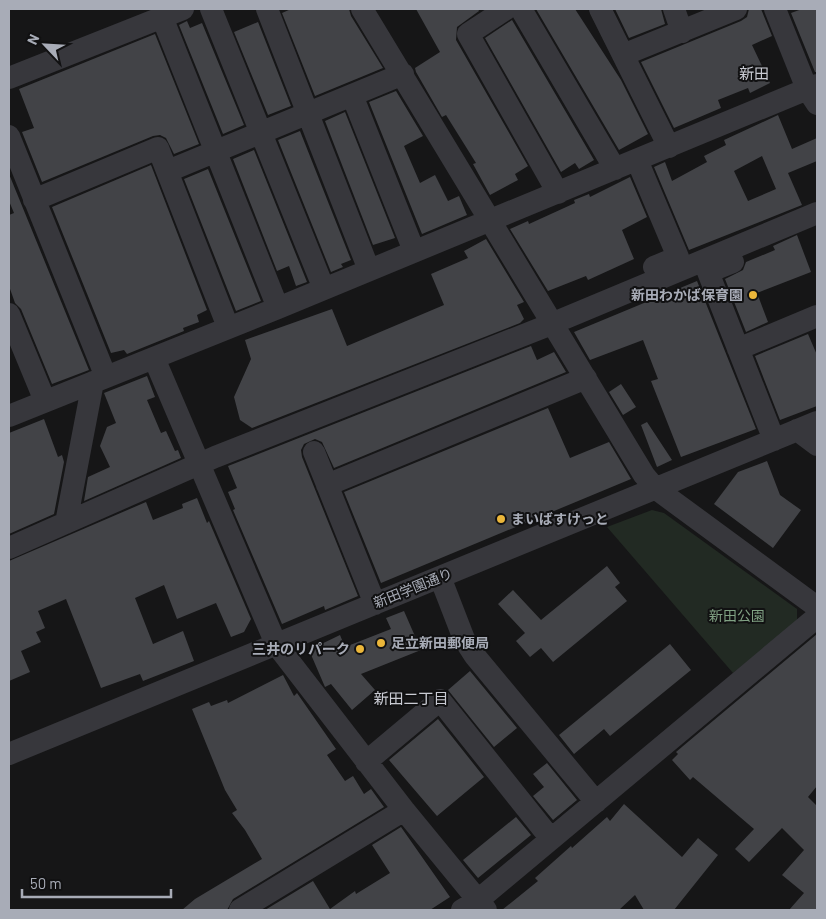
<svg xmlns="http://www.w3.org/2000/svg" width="826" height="919" font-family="Barlow,'Noto Sans JP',sans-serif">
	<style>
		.green { fill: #222a23 }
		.building { fill: #424347; fill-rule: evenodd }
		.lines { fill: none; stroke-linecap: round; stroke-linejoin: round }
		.minor { stroke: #37373c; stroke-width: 22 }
		.poi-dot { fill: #ebb63a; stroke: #111112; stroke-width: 2 }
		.labels { text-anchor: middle; stroke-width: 4; stroke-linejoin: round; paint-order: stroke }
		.poi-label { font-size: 14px; font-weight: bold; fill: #a8acb7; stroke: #111112; text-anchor: end }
		.street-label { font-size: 14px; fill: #a8acb7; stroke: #111112 }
		.park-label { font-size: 14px; fill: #80a183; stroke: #111112 }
		.neighbourhood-label { font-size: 15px; fill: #c9cbd3; stroke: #111112 }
	</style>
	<rect width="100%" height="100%" fill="#161617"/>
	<!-- green -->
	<path class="green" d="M652,510L664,513L797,609V622L733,673L607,527Z"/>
	<!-- building -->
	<path class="building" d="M291,9H349L351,16L383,68L315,96L282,13Z
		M416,9H478L479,11L457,27L456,40L528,166L515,174L518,180L490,195L473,164L476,163L446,115L442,117L416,72L415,68L440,52Z
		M536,9H575L621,80L648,134L619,150Z
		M615,9H661L665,24L629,38Z
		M749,9H761L772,36L752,45L770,83L750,93L748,88L718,100L721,108L674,128L641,62L741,21L747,17Z
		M802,9H817V72H815L791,13Z
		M512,20L594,160L579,169L575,163L561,172L485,38Z
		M187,21L190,28L202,23L244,125L223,134L179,25Z
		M258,22L291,106L268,115L234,32Z
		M155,34L199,144L174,154L166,138L160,135L153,136L42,182L22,132L34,128L19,89Z
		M396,91L423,136L404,146L420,183L435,175L448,201L459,196L467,215L422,234L369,102Z
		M345,112L395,238L373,245L325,121Z
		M778,115L792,149L817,138V161L788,173L802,205L689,250L654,167L665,162L672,181L707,162L704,156L726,145L724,140ZM762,156L776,189L748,201L734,171Z
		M300,131L351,260L341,264L343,267L331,272L278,140Z
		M254,150L307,282L296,286L289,266L277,271L233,159Z
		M151,165L207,310L197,315L199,322L183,328L184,331L127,354L124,350L111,353L52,207Z
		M208,169L261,301L236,311L184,179Z
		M9,174L89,370L52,384L21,309L15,303L9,286V215L14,213L9,201Z
		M630,177L647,217L622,230L634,259L588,280L586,276L548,291L510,229L528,221L529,224L575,203L574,200L589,194L590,197Z
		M797,235L811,272L757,293L768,322L746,332L725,279L743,270L746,262L775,250L773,246Z
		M486,239L524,302L517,305L524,319L520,323L252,428L240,420L234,397L251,359L245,340L332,309L347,346L444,305L431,274L468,258L464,251Z
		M697,281L756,429L681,457L651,381L658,379L643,340L590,360L574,332Z
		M808,334L817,355V406L780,420L755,356Z
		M531,346L537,360L554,352L566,372L334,468L322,442L315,439L304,444L301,450L302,457L358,596L325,610L324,606L282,624L233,510L235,509L228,492L237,488L228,466Z
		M147,376L155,397L147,400L161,433L166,431L175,451L178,450L181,458L84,501L88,477L110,467L100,446L107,427L116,423L104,393Z
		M621,384L636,407L623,415L609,392Z
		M548,408L570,458L609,442L631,479L381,583L344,492Z
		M44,419L58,457L62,455L64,462L54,514L9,534V433Z
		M647,422L672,460L657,467L641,425Z
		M767,461L780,495L801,510L773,548L714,504L738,472Z
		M197,498L207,523L209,521L251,619L244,632L231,637L216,603L177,619L164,585L135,598L153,644L183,631L194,661L143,681L140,674L101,688L66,599L38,611L45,628L36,632L41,642L21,651L30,672L9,681V561L146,502L153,520L183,508L182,504Z
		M607,566L620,583L615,587L627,601L553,662L541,648L530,657L516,641L525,633L498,604L513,590L541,620Z
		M404,611L421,650L361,674L375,690L352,710L331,684L325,687L309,650L340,635L345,647L391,629L386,618Z
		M817,634V786L808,797L817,806V910H789L804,893L782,875L804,850L782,828L749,862L735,849L754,829L693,777L690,780L672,760L678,754L676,752L689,741Z
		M670,644L691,670L610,736L604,729L574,754L559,735Z
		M470,671L517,728L494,747L448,690Z
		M283,675L294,696L297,693L336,749L327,755L345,781L353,776L364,794L371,789L384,807L233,899L227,910H182L195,899L262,859L245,830L232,813L237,810L225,790L192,709L209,702L211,706L227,700L228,703Z
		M438,719L484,777L437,816L389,760Z
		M547,763L577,800L553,820L533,796L544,787L533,774Z
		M624,804L682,857L698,838L718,855L674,910H644L635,895L619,910H502L538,881L535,878L571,846L572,848L607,817L610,821Z
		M516,817L531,835L478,878L463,860Z
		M401,827L450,897L430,910H265L313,881L330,909L355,891L356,894L390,873L372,845Z"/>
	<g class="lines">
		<!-- minor -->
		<path class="minor" d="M211,9L324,289
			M267,9L369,270
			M362,9L644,475L655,488L817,607
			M506,9L468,34L558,193
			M521,9L615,169
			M600,9L669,147
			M674,9L682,32
			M775,9L807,89L817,104
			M162,17L278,308
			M623,55L736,9
			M9,78L183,9
			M352,95L414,251
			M9,136L106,377
			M637,160L678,257L654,267
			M168,171L403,74
			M34,200L158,148L228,327
			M733,262L708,272L774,440
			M9,314L45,401
			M738,349L817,316
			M154,358L276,644L404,810L486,910
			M9,416L278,308L817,85
			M797,430L817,445
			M314,452L375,604
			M327,485L586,378
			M66,523L93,382
			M9,548L215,457L544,327L817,213
			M440,577L464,639L475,656L596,802
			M9,754L817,422
			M366,762L440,700L551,839
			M240,910L404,810
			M462,910L477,901L817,617"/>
	</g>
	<!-- markers -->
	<g class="poi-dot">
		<circle cx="753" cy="295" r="5"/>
		<circle cx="501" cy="519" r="5"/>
		<circle cx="381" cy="643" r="5"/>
		<circle cx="360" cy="649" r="5"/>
	</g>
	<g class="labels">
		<!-- poi labels -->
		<g class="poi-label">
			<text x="743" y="300">新田わかば保育園</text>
			<text x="511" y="524" text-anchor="start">まいばすけっと</text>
			<text x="391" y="648" text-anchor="start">足立新田郵便局</text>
			<text x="350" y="654">三井のリパーク</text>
		</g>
		<!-- street labels -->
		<g class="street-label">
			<text transform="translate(413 588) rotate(-22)" y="5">新田学園通り</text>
		</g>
		<!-- park labels -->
		<g class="park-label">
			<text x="737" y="621">新田公園</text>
		</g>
		<!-- neighbourhood labels -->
		<g class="neighbourhood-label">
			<text x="754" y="79">新田</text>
			<text x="411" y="704">新田二丁目</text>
		</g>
	</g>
	<!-- border -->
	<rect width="826" height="919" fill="none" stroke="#a8acb7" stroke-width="20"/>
	<!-- north arrow -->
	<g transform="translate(45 45) rotate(295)" stroke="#111112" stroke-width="4" paint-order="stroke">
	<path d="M0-4L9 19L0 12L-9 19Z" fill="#a8acb7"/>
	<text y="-8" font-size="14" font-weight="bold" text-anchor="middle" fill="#a8acb7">N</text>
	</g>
	<!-- scale -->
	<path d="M22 889v8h149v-8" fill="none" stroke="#a8acb7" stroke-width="2.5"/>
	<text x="30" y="889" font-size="15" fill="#a8acb7" stroke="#111112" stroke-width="4" paint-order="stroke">50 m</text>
</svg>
